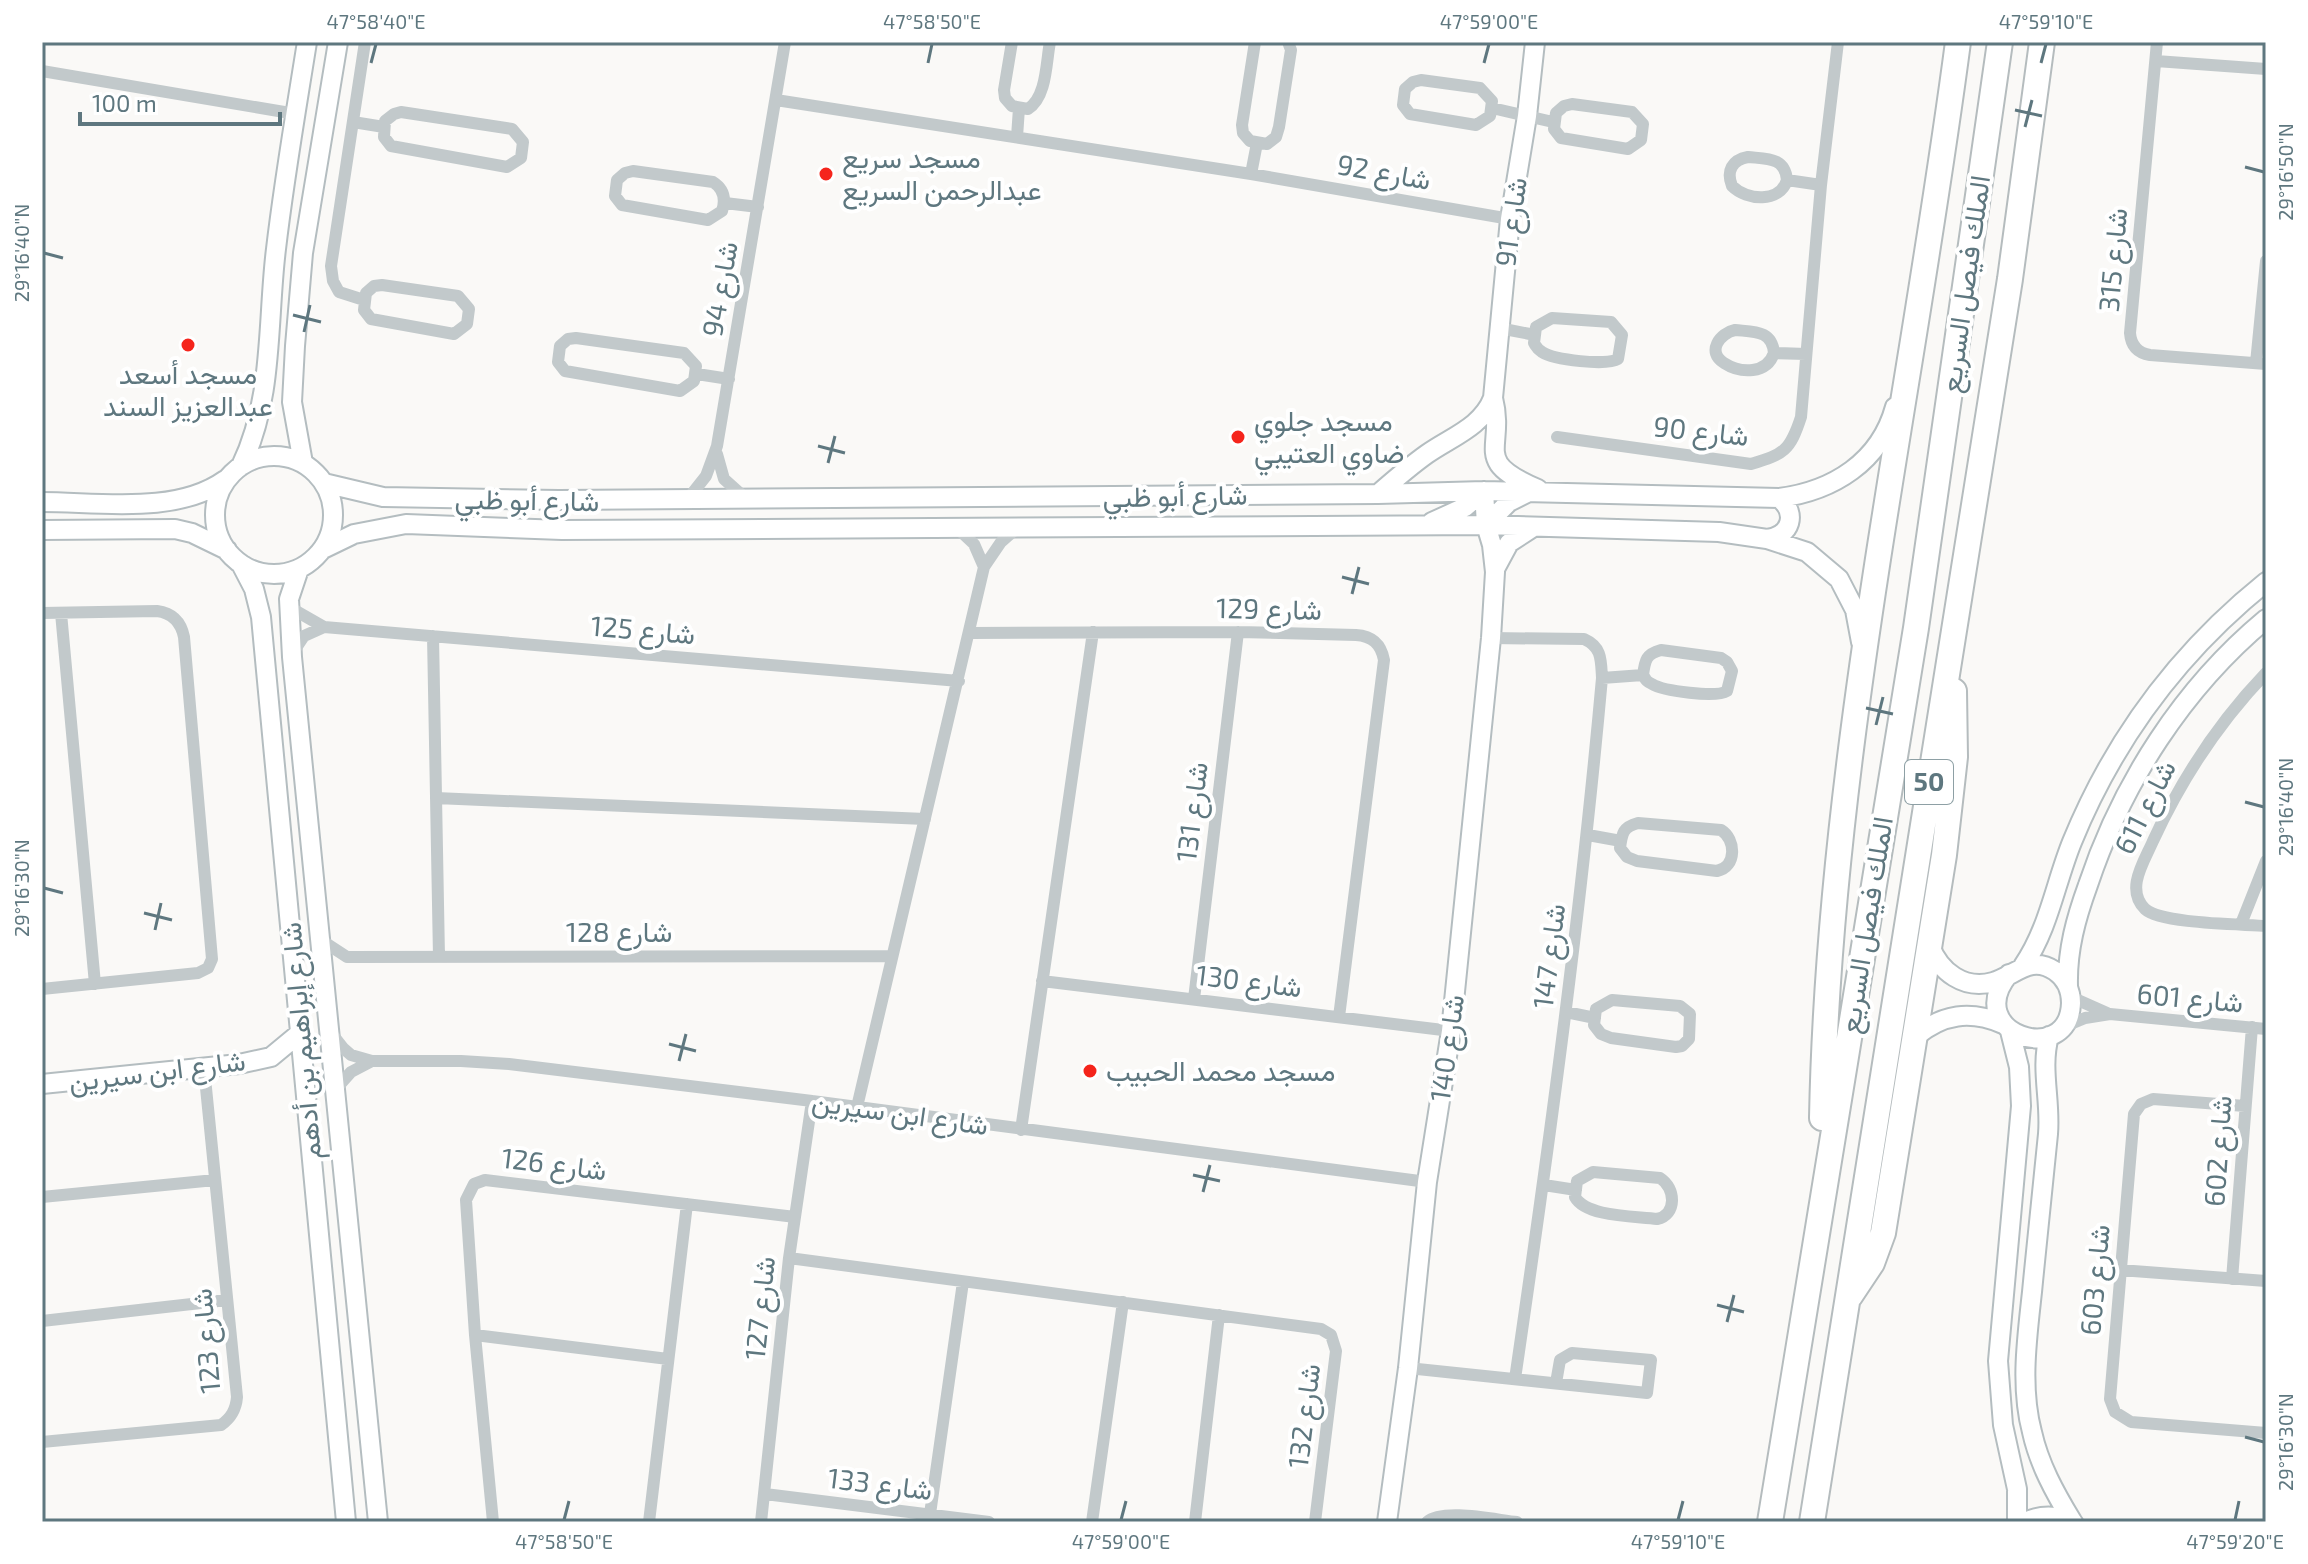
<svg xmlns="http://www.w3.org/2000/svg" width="2308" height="1564" font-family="'Exo 2',Vazirmatn,sans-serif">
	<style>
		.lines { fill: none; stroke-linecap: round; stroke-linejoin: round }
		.secondary-casing { stroke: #b4bdc0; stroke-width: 22 }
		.highway-casing { stroke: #b5bcbe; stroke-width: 28 }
		.street { stroke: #c2c9cb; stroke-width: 12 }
		.secondary { stroke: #fff; stroke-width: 18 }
		.highway { stroke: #fff; stroke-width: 24 }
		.ticks { fill: none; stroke: #5e777f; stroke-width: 3 }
		.poi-dot { fill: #f5251c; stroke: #fff; stroke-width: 3 }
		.labels { text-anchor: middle; stroke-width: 8; stroke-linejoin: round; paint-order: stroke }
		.shield { fill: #fff; stroke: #8ea0a5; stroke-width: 2 }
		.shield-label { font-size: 26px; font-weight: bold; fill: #5e777f }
		.poi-label { font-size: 28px; fill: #5e777f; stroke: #fff; text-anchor: start }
		.street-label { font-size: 28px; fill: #5e777f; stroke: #fff }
		.neatline { fill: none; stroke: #5e777f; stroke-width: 3 }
		.ticks-label { font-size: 20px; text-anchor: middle; fill: #5e777f }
	</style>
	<rect width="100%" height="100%" fill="#faf9f7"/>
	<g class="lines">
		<defs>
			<path id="secondary" d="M1535,42L1527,116L1510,219L1493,398C1506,450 1470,460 1538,489
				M215 515a59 59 0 1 1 118 0a59 59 0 1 1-118 0Z
				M303,463L292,402L295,346L303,253L338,42
				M241,466C274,398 267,322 276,249C284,180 296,111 307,42
				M324,483L383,497L559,500L1378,494L1484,491L1779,498C1833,491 1880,462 1895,407
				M1378,494C1394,480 1410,466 1427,454C1451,437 1482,427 1493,398
				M42,502C99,502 176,515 225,480
				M1432,522L1465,507L1484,491
				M1486,525L1509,502L1527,493
				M42,530L175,529L192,533L227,550
				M1767,539C1791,536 1798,513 1779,498
				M323,549L354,534L406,524L562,530L1486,525L1719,532L1767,539L1807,552L1839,579L1855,610L1861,642
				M241,564L254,589L261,617L346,1522
				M299,569L289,599L292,657L378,1522
				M1495,569L1509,543L1532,528
				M1930,946C1940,972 1964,990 1993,982C2015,976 2030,954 2055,971C2065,978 2071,990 2071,1003C2069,1069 1960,1033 2009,974
				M2023,966C2049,928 2055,884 2072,842C2114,739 2179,652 2266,582
				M2068,986C2067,950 2076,918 2088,885C2122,783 2183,688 2266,619
				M2010,1031L2019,1067L2021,1106L1998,1361L2003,1425L2017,1489V1522
				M1916,1036C1943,1014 1970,1010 2003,1024
				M2049,1036C2040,1069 2051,1100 2048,1134C2043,1186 2037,1239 2032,1292C2027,1338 2020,1387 2032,1432C2039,1464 2055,1493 2072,1521
				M42,1084L239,1064L271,1057L300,1033
				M1387,1522L1408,1368L1427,1182L1451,1031L1491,638L1495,572L1492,545L1486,525L1484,491
				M2025,1522C2042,1514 2057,1515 2073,1522"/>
			<path id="highway" d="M1822,1118C1829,756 1911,400 1958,42
				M1850,1296L1872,1263L1883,1233L1944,855L1955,757L1954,691
				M1770,1522L1916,628L2000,42
				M1812,1522L2010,279L2042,42"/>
		</defs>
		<!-- secondary casing -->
		<use href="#secondary" class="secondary-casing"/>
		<!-- highway casing -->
		<use href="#highway" class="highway-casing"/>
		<!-- street -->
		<path class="street" d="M1012,42L1004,90L1005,98L1012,106L1028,109C1047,97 1046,62 1050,42
			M1255,42L1242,125L1243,133L1250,141L1267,144L1276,137L1279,127L1291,50L1288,42
			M2157,42L2130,333C2131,346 2138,353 2150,355L2266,364
			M2156,61L2266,69
			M42,71L296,114
			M1421,80L1480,88L1492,101L1490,116L1476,125L1410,114L1403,105L1405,89L1413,82Z
			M776,100L1251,174L1510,219
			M1572,104L1632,112L1643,124L1641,140L1628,149L1561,138L1554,129L1556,113L1564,106Z
			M1492,108L1553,122
			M401,112L512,129L523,142L521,158L507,167L391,146L384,137L385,121L394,114Z
			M353,122L384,127
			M1017,137L1019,108
			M1748,157C1767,159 1785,157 1787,180C1780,203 1747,201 1732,186C1726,171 1732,160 1748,157Z
			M633,171L713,182C724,189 726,199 722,211L708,220L622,205L615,196L617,180L625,173Z
			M1251,174L1257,143
			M1787,180L1821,185
			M725,203L758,207
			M382,285L458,296L469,309L467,324L454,334L371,319L364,310L366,293L374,286Z
			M364,300L339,292L333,281L331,266L365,42
			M1552,318L1611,322L1622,335L1618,359C1607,366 1554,360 1542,352C1537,349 1537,348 1534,343L1536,327Z
			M1499,328L1535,335
			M1735,330C1754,332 1772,330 1774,353C1767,374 1741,374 1724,363C1706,352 1720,333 1735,330Z
			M576,338L684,353L696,366L694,381L680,391L565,371L558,362L560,346L568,339Z
			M1774,353L1806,354
			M2256,363L2266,261
			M697,374L729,379
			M1557,437L1751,464C1784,454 1790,451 1801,417L1821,185L1838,42
			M717,454L724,479L744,497
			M687,500L706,476L717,446L785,42
			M957,528L974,544L984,567
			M289,607L324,627L959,681
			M42,613L157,611C172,613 181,622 184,637L212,959L208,968L198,973L42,989
			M61,613L95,984
			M971,633L1238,632L1356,635C1372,636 1381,644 1384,660L1339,1017
			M433,636L439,957
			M1491,638L1584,639C1602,647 1601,660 1602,678C1581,912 1549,1146 1515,1379
			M1661,650L1721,658L1727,662L1732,671L1727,691C1716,698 1663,691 1652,684C1646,681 1646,680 1643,675C1645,660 1646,654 1661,650Z
			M294,651L304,636L324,627
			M2266,673C2218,723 2182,778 2153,841C2144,862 2125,889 2145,909C2161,924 2241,924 2266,926
			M1602,678L1643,675
			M436,798L925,819
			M1638,823L1721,830C1736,839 1737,867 1717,871L1637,861L1627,857L1620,848C1622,833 1623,827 1638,823Z
			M1588,835L1621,841
			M2241,924L2266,861
			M321,940L347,957L891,956
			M1042,981L1451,1031
			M2071,997L2107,1013
			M1194,999L1238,632
			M1612,1000L1680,1006L1690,1014L1689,1039L1682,1046L1676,1047L1611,1038L1601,1034L1594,1025L1596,1009Z
			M1566,1012L1595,1018
			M2061,1028L2085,1018L2110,1014L2266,1029
			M332,1034L343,1048L351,1055L372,1061H461L509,1064L812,1101L1427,1182
			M335,1090L351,1072L372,1061
			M2245,1106L2153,1099L2141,1104L2134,1114L2110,1399L2115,1412L2131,1422L2266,1433
			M857,1107L984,567L1001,542L1019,526
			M1021,1130L1093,632
			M1593,1172L1660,1178C1676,1188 1677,1215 1657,1219C1635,1216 1586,1217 1575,1197L1577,1181Z
			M1544,1185L1576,1190
			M42,1197L215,1180
			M789,1258L1321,1329L1331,1335L1336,1351L1315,1522
			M2120,1270L2266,1281
			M2232,1279L2252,1027
			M42,1321L227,1300
			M475,1335L668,1359
			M1408,1368L1647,1393L1651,1360L1572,1353L1560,1360L1556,1383
			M42,1442L221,1425C231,1418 236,1410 237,1397L204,1068
			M765,1494L989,1522
			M930,1514L963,1282
			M493,1522L475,1335L466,1200L474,1184L485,1180L795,1217
			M649,1522L687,1204
			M761,1522L789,1258L812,1101
			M1092,1522L1123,1302
			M1195,1522L1219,1315
			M1427,1522C1443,1508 1496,1520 1517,1522"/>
		<!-- secondary -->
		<use href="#secondary" class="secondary"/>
		<!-- highway -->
		<use href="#highway" class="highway"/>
	</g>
	<!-- ticks -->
	<path class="ticks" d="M371,63L376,44M928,63L932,44M1484,63L1489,44M2041,63L2046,44M2015,110L2042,116M2025,127L2032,100M2245,167L2264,172M44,253L63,258M293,315L321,322M304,332L310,305M818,446L845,453M828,463L835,436M1342,577L1369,584M1352,594L1359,567M1866,708L1893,714M1876,725L1883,697M2245,802L2264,807M44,888L63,893M144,913L172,920M155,930L161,903M669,1044L696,1051M679,1061L686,1034M1193,1175L1220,1181M1203,1192L1210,1165M1717,1305L1744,1312M1727,1322L1734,1295M2245,1437L2264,1442M564,1520L569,1501M1121,1520L1126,1501M1678,1520L1683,1501M2235,1520L2239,1501"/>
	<!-- markers -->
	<g class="poi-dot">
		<circle cx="826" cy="174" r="8"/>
		<circle cx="188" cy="345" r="8"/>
		<circle cx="1238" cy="437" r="8"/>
		<circle cx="1090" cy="1071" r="8"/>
	</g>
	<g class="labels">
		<!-- shield labels -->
		<rect class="shield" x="1905" y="760" width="48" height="44" rx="6"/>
		<g class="shield-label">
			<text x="1929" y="791">50</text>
		</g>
		<!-- poi labels -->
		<g class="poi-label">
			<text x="842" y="168">مسجد سريع<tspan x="842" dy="32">عبدالرحمن السريع</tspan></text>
			<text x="188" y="384" text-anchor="middle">مسجد أسعد<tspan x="188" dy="32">عبدالعزيز السند</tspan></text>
			<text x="1254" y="431">مسجد جلوي<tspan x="1254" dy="32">ضاوي العتيبي</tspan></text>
			<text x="1106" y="1081">مسجد محمد الحبيب</text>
		</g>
		<!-- street labels -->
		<g class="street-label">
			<text transform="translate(1384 172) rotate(10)" y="10">شارع 92</text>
			<text transform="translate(1511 222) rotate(-82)" y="10">شارع 91</text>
			<text transform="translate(2113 260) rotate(-85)" y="10">شارع 315</text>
			<text transform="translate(1965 284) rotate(-82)" y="10">الملك فيصل السريع</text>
			<text transform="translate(720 289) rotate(-80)" y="10">شارع 94</text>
			<text transform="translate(1701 431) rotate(6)" y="10">شارع 90</text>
			<text transform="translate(1175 496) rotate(-1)" y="10">شارع أبو ظبي</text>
			<text transform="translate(527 500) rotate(1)" y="10">شارع أبو ظبي</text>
			<text transform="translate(1269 609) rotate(1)" y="10">شارع 129</text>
			<text transform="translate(643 630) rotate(5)" y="10">شارع 125</text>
			<text transform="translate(2145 807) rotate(-63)" y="10">شارع 611</text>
			<text transform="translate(1192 812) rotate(-83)" y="10">شارع 131</text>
			<text transform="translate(1866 925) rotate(-81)" y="10">الملك فيصل السريع</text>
			<text x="619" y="942">شارع 128</text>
			<text transform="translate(1549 956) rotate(-83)" y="10">شارع 147</text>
			<text transform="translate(1249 981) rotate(7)" y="10">شارع 130</text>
			<text transform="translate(2190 998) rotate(5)" y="10">شارع 601</text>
			<text transform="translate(301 1041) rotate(-95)" y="10">شارع إبراهيم بن أدهم</text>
			<text transform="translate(1447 1048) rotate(-82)" y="10">شارع 140</text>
			<text transform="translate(157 1071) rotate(-7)" y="10">شارع ابن سيرين</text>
			<text transform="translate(900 1113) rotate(8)" y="10">شارع ابن سيرين</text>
			<text transform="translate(2218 1151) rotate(-86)" y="10">شارع 602</text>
			<text transform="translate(554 1164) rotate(7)" y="10">شارع 126</text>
			<text transform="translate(2095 1280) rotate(-85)" y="10">شارع 603</text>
			<text transform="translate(760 1308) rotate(-84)" y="10">شارع 127</text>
			<text transform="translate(206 1341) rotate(-95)" y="10">شارع 123</text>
			<text transform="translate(1304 1416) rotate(-83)" y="10">شارع 132</text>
			<text transform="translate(880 1484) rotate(7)" y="10">شارع 133</text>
		</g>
	</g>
	<!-- border -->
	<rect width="2308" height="1564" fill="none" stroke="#ffffff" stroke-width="88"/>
	<!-- scale -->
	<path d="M80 112v12h200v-12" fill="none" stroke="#5e777f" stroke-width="4"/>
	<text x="92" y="112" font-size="24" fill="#5e777f" stroke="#ffffff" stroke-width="6" paint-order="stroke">100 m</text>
	<rect x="44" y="44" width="2220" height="1476" class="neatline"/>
	<g class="ticks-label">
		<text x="376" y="29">47°58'40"E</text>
		<text x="932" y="29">47°58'50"E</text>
		<text x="1489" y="29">47°59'00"E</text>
		<text x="2046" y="29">47°59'10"E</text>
		<text transform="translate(2286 172) rotate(-90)" y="7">29°16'50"N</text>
		<text transform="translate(22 253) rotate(-90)" y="7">29°16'40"N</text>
		<text transform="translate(2286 807) rotate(-90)" y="7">29°16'40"N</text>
		<text transform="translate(22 888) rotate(-90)" y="7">29°16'30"N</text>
		<text transform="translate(2286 1442) rotate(-90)" y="7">29°16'30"N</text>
		<text x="564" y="1549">47°58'50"E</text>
		<text x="1121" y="1549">47°59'00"E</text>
		<text x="1678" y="1549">47°59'10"E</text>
		<text x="2235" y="1549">47°59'20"E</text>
	</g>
</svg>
